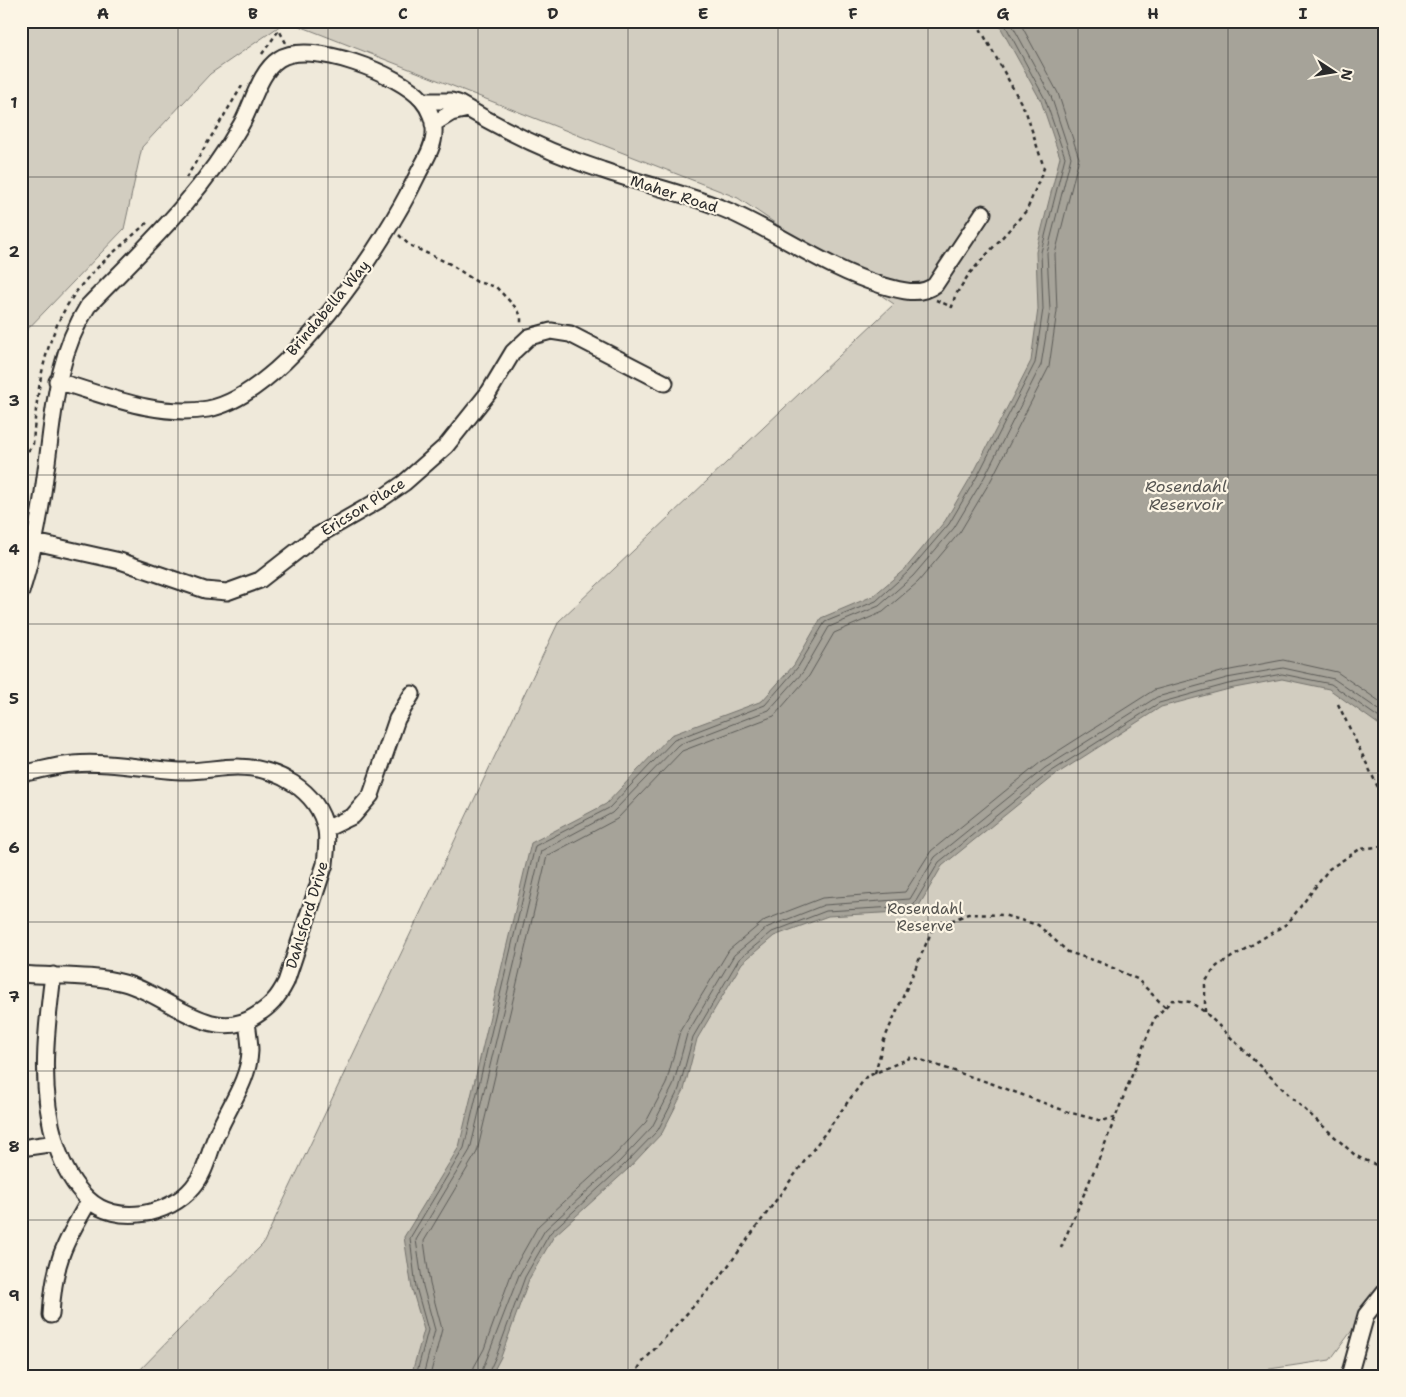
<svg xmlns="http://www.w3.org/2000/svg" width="1406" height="1397" font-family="'Shantell Sans',sans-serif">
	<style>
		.green { fill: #d2cdc0; stroke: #7e7c76 }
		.water { fill: #a6a399; stroke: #75736d }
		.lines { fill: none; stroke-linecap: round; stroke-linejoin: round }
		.shore { stroke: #5c5b57; stroke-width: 1 }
		.minor-casing { stroke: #2b2b2b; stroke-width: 19 }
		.path { stroke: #2b2b2b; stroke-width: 2.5; stroke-dasharray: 4 4; stroke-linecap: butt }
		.minor { stroke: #fcf5e5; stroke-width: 15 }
		.grid { fill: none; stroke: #2b2b2b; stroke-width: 1; stroke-opacity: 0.55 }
		.labels { text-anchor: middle; stroke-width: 4.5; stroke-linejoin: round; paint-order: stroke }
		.street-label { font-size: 15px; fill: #2b2b2b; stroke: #fcf5e5 }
		.park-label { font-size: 15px; fill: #555450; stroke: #fcf5e5 }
		.water-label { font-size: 16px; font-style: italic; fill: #565552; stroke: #fcf5e5 }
		.neatline { fill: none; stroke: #2b2b2b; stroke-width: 2 }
		.grid-label { font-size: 16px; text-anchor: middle; font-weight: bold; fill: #2b2b2b }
	</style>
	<rect width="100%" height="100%" fill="#efe9da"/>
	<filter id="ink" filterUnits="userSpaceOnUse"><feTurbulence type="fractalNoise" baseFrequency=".02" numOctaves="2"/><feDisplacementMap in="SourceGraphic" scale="10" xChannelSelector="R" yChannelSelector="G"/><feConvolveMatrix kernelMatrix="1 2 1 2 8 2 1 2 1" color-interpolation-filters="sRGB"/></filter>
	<g filter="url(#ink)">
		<!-- green -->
		<path class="green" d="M21,21H1385V1286L1330,1360L1223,1376H134L263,1244L559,621L894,304L738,198L287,21L210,74L142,147L124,229L21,336Z"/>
		<!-- water -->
		<path class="water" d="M997,21H1385V729L1329,689L1282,679L1229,689L1161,707L1052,777L942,866L916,911L828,916L774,936L742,963L697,1039L684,1090L662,1133L628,1169L554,1236L529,1279L501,1357L491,1376H411L424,1330L412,1289L404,1237L459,1147L531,843L606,804L671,735L762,701L794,665L821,618L873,596L905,569L945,521L975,470L1031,361L1038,309L1036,252L1060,157L1041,101Z"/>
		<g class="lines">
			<!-- shore -->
			<path class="shore" d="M416,1376L428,1330L416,1287L410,1238L464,1148L535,846L609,808L674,740L765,705L798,667L825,622L876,601L908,572L949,524L979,473L1035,363L1043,309L1041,252L1065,157L1045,99L1003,21
				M423,1376L435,1330L423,1286L416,1240L470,1150L541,851L612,813L678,745L769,710L803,672L829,627L879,606L913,576L954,528L985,476L1041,365L1050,310L1047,253L1071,157L1051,96L1010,21
				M430,1376L442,1329L430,1284L424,1241L477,1152L547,856L617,819L682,751L774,716L809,676L834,633L883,612L918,582L960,532L991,480L1049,367L1057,311L1055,254L1079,158L1058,93L1019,21
				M473,1376L474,1367L484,1349L512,1272L538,1226L615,1155L646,1122L666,1084L680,1031L729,950L765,920L822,898L905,892L931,851L1041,762L1154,690L1225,671L1283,660L1337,672L1385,705
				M480,1376L519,1275L545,1230L620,1161L652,1127L673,1086L687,1034L734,955L768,927L824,905L910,899L935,857L1045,768L1157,697L1227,678L1283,668L1334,679L1385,714
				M487,1376L497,1354L525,1277L550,1233L624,1165L658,1130L679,1089L693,1037L739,959L772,932L826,911L913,906L939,862L1049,773L1159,703L1228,684L1282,674L1331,684L1385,722"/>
			<defs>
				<path id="minor" d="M423,101H451L458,103C503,130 552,154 602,170C645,185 689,194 731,212C782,235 828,269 881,285C898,290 920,297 935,285L983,213
					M433,124L451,113L468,109
					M35,542L120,561L205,590L227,592L260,580L315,537L381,499L404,483L446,446L489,392L513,352L529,337L551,331L570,334L665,383
					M21,592C34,552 41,511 46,470C54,412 56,356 88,306C145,247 200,197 241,125C253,104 259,72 279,59C310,39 400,74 422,100C429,108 435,122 434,133C434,148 423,163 417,176C385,243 285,395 208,409C157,418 105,395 57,381
					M21,774C38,771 56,765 73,764C109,761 144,769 180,771C199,772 218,767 237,767C275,767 318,789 326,830C328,841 326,853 325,864L286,982C278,998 270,1007 255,1016C211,1045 167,994 124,983C90,974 56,977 21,974
					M326,829L353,816L371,795L397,719L412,694
					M53,975C46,1030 39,1089 56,1144C62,1163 73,1185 88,1199C116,1226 170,1215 193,1187C207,1171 209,1150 218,1132C229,1106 249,1080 250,1051C250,1042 248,1031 247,1021
					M21,1148L56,1143
					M51,1315C54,1263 63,1245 89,1201
					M1349,1376L1366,1315L1385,1291"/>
			</defs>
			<!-- minor casing -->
			<use href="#minor" class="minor-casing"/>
			<!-- path -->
			<path class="path" d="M262,54L279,30L286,43
				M186,178L242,86
				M399,235L409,245L450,264L477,282L496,287L518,310L521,317V325
				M936,300L952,307L955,296L969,274L1027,210L1044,168L1026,112L976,21
				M21,455L29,450L33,444C37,385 45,328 84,282C103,260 127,241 149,221
				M1338,704L1385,802
				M1205,1012V982L1217,966L1288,923L1329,869L1360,849L1385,846
				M875,1073L884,1040L933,928L968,914L1003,915L1038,925L1068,952L1102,963L1137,979L1165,1007
				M1061,1248L1101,1154L1154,1019L1172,1000L1190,1002L1205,1012L1292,1098L1356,1156L1385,1169
				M634,1376L641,1364L720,1277L866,1077L912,1057L993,1084L1068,1112L1102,1121L1115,1117"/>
			<!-- minor -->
			<use href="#minor" class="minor"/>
		</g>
	</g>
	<!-- grid -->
	<path class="grid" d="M178,21V1376M328,21V1376M478,21V1376M628,21V1376M778,21V1376M928,21V1376M1078,21V1376M1228,21V1376M21,177H1385M21,326H1385M21,475H1385M21,624H1385M21,773H1385M21,922H1385M21,1071H1385M21,1220H1385"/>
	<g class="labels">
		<!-- street labels -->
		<g class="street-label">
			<text transform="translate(674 194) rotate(18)" y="5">Maher Road</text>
			<text transform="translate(328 308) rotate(-50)" y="5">Brindabella Way</text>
			<text transform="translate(363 507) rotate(-32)" y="5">Ericson Place</text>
			<text transform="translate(307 915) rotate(-73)" y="5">Dahlsford Drive</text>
		</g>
		<!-- park labels -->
		<g class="park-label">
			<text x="925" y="914">Rosendahl<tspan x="925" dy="17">Reserve</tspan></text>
		</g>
		<!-- water labels -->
		<g class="water-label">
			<text x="1186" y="492">Rosendahl<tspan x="1186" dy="18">Reservoir</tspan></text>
		</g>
	</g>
	<!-- margin -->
	<rect width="1406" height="1397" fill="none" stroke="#fcf5e5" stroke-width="55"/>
	<!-- north arrow -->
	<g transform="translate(1334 72) rotate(102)" stroke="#fcf5e5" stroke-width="4" paint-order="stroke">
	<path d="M0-4L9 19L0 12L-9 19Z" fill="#2b2b2b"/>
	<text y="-8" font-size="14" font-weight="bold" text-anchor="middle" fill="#2b2b2b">N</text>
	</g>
	<rect x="28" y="28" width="1350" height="1342" class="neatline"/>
	<g class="grid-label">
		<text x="103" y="19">A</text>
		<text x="253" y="19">B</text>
		<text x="403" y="19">C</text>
		<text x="553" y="19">D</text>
		<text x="703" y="19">E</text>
		<text x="853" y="19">F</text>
		<text x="1003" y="19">G</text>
		<text x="1153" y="19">H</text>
		<text x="1303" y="19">I</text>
		<text x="14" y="108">1</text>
		<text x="14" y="257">2</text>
		<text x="14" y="406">3</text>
		<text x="14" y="555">4</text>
		<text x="14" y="704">5</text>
		<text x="14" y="853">6</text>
		<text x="14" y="1002">7</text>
		<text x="14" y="1152">8</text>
		<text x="14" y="1301">9</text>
	</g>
</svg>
